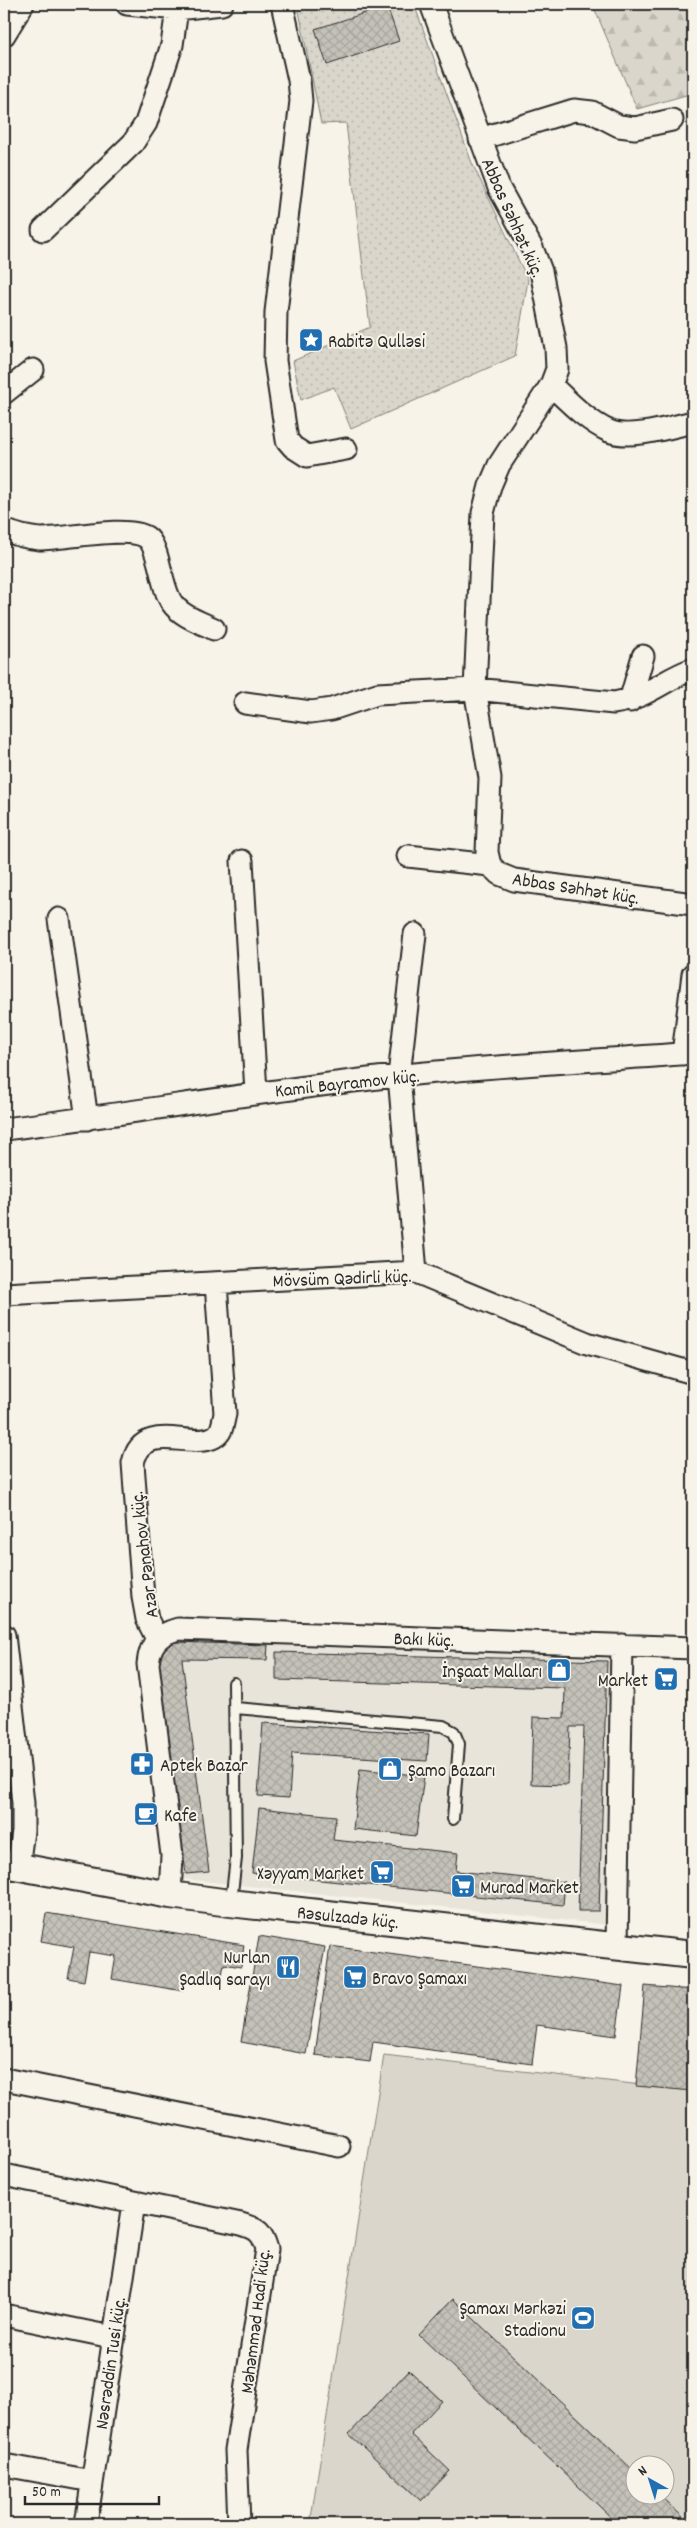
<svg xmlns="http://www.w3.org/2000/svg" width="697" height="2528" font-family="Dekko,sans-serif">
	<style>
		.built { fill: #e8e4da }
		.grass { fill: url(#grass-dots); stroke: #82807c }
		.forest { fill: url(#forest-firs); stroke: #82807c }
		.pitch { fill: #dad6cc; stroke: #82807c; fill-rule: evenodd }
		.building { fill: url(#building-cross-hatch); stroke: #2b2b2b }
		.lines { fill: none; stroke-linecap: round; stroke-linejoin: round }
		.service-casing { stroke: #2b2b2b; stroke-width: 14 }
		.minor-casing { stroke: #2b2b2b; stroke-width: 25 }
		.tertiary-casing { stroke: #2b2b2b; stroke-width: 30 }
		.service { stroke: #f7f3e8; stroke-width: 10 }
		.minor { stroke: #f7f3e8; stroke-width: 21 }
		.tertiary { stroke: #f7f3e8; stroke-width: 26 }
		.labels { text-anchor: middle; stroke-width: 4; stroke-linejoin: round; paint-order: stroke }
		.street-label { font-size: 19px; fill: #2b2b2b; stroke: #f7f3e8 }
		.poi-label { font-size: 19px; fill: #2b2b2b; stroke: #f7f3e8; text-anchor: start }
	</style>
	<defs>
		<pattern id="grass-dots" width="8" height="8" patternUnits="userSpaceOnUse" patternTransform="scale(1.25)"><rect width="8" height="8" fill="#dad6cc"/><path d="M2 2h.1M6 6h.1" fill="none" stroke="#bbb8af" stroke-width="1.8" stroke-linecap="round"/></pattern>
		<pattern id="forest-firs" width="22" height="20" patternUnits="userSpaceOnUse" patternTransform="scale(1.25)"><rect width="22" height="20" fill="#dad6cc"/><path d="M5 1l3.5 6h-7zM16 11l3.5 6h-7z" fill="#bbb8af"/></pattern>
		<pattern id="building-cross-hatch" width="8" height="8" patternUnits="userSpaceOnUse" patternTransform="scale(1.25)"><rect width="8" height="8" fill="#c4c1b9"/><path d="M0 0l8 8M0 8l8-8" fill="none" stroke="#a9a69f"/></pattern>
	</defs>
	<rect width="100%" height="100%" fill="#f7f3e8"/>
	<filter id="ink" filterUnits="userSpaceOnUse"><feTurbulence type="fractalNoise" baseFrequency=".02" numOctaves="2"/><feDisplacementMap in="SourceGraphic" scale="10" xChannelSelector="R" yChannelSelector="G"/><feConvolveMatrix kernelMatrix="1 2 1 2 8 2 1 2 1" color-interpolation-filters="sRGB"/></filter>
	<g filter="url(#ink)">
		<!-- built -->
		<path class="built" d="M175,1639L612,1656L608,1925L183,1879L155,1659L160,1646Z"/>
		<!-- grass -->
		<path class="grass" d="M306,4H414L472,163L528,280L515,356L351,429L334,387L301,400L293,361L370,327L346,123L321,124L298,6Z"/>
		<!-- forest -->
		<path class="forest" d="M606,4H693V93L637,109L595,10Z"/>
		<!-- pitch -->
		<path class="pitch" d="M384,2055L693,2091V2524H310ZM634,2466H664V2496H634Z"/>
		<!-- building -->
		<path class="building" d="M387,6L399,41L327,65L315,29Z
			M175,1642L268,1645L267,1660L182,1659L209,1872L186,1874L158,1663L160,1654L165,1648Z
			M276,1652L607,1661L599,1911H578L584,1727H570L568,1785L531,1784L533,1717L564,1718L565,1688L276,1680Z
			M263,1723L429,1734L427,1761L292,1753L289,1798L258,1796Z
			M360,1769L424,1776L416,1836L353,1829Z
			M259,1808L336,1816L333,1840L458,1853L456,1871L565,1882L563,1905L252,1873Z
			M46,1913L244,1945L241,1967L224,1964L221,1981L186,1975L183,1991L112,1979L116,1956L89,1952L84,1981L68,1978L74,1947L41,1941Z
			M259,1936L325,1947L306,2054L241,2042Z
			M330,1946L623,1986L616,2036L537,2025L532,2064L373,2042L370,2062L315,2055Z
			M645,1986L693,1990V2091L636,2086Z
			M453,2299L634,2471V2496H660L684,2518L677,2524H618L419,2335Z
			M409,2370L442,2401L411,2434L450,2471L421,2501L349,2434Z"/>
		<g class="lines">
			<defs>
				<path id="service" d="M235,1708L443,1726L454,1732L459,1744L453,1819
					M231,1902L236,1858L234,1683"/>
				<path id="minor" d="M127,4L177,9L222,4
					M282,4L299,80L301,101L276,312L275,361L287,440L293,447L307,456L346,449
					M431,4L499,188L532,248L541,271L556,348L557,369L551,385L499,465L490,486L483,513L475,689L490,778L487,852L490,865L499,874L514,880L693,904
					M4,35L23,4
					M480,139L574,110L592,112L619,126L635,128L672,120
					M43,230L133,143L146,123L172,45L177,9
					M551,385C569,402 587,421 609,431C630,440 671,427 693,422
					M4,393L33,370
					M4,530C16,535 27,538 40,539C64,539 128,525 146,537C160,546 160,586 172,603C181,616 200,622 214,629
					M630,701L643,656
					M245,703L311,712L332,709L377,694L475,689L614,703C649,697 664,679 693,669
					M408,856L490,865
					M242,861L256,1092
					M59,919L87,1119
					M415,934L399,1076L416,1272
					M683,1054L693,974
					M4,1129C135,1113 265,1090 396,1076C495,1065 594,1061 693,1053
					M4,1294L416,1272L587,1343L693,1373
					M4,1635L23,1803V1831L18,1867
					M157,1639L147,1619L143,1597L133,1463C143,1417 196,1453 217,1435C223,1430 223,1421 225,1414L216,1283
					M170,1895L172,1855L148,1664C150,1643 159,1634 178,1629L693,1648
					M617,1946L622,1645
					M4,2079L339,2146
					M4,2175L241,2224C258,2229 262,2232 267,2249L236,2450L239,2524
					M4,2315L112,2337
					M4,2465L92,2481
					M86,2524L134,2203"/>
				<path id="tertiary" d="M4,1864L170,1895L230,1903L693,1955"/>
			</defs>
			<!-- service casing -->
			<use href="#service" class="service-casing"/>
			<!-- minor casing -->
			<use href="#minor" class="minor-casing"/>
			<!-- tertiary casing -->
			<use href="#tertiary" class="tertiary-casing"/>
			<!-- service -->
			<use href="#service" class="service"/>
			<!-- minor -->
			<use href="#minor" class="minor"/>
			<!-- tertiary -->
			<use href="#tertiary" class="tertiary"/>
		</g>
	</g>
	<!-- icons -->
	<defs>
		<symbol id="sight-square" viewBox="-11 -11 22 22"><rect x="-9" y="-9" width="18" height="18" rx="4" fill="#1f6fb2" stroke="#f7f3e8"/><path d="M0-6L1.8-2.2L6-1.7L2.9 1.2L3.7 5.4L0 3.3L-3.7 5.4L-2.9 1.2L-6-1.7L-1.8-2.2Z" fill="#fff"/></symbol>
		<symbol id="shop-square" viewBox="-11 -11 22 22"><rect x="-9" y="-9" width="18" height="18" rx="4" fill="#1f6fb2" stroke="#f7f3e8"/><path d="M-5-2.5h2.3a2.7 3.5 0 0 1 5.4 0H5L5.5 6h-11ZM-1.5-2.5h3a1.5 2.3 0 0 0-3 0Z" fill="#fff"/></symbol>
		<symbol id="supermarket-square" viewBox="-11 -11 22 22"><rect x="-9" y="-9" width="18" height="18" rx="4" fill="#1f6fb2" stroke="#f7f3e8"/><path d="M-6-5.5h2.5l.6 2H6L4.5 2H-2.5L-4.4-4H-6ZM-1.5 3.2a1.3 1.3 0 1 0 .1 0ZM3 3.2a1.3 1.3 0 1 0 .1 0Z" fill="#fff"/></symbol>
		<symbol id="pharmacy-square" viewBox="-11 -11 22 22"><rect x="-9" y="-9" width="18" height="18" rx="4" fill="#1f6fb2" stroke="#f7f3e8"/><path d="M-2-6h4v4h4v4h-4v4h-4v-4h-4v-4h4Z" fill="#fff"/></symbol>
		<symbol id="cafe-square" viewBox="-11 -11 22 22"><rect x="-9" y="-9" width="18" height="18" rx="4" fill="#1f6fb2" stroke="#f7f3e8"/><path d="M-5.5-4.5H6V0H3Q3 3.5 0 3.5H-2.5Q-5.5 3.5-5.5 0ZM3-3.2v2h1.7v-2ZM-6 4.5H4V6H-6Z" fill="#fff"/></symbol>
		<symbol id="restaurant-square" viewBox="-11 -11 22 22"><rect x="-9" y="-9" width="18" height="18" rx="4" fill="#1f6fb2" stroke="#f7f3e8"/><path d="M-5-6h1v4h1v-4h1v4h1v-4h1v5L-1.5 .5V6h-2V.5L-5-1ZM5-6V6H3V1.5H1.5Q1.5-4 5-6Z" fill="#fff"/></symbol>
		<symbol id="stadium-square" viewBox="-11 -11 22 22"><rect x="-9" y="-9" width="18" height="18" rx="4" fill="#1f6fb2" stroke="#f7f3e8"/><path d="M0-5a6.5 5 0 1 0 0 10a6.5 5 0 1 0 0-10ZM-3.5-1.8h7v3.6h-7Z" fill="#fff"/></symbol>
	</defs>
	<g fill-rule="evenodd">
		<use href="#sight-square" x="297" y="326" width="28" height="28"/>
		<use href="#shop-square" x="545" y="1656" width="28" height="28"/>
		<use href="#supermarket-square" x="652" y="1665" width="28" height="28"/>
		<use href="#pharmacy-square" x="128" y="1750" width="28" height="28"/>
		<use href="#shop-square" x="376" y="1755" width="28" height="28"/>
		<use href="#cafe-square" x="132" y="1800" width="28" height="28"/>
		<use href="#supermarket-square" x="368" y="1858" width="28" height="28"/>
		<use href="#supermarket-square" x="449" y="1872" width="28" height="28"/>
		<use href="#restaurant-square" x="274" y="1953" width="28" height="28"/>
		<use href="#supermarket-square" x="341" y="1963" width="28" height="28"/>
		<use href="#stadium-square" x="569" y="2304" width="28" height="28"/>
	</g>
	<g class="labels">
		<!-- street labels -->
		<g class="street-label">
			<text transform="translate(514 217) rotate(66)" y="7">Abbas Səhhət küç.</text>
			<text transform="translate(576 887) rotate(9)" y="7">Abbas Səhhət küç.</text>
			<text transform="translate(347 1082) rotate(-6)" y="7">Kamil Bayramov küç.</text>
			<text transform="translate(342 1277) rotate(-2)" y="7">Mövsüm Qədirli küç.</text>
			<text transform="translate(143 1555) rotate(-97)" y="7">Azər Pənahov küç.</text>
			<text transform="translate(424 1638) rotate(2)" y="7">Bakı küç.</text>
			<text transform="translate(348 1916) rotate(6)" y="7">Rəsulzadə küç.</text>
			<text transform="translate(254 2321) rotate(-83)" y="7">Məhəmməd Hadi küç.</text>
			<text transform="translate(109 2363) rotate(-82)" y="7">Nəsrəddin Tusi küç.</text>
		</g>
		<!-- poi labels -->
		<g class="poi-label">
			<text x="328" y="347">Rabitə Qulləsi</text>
			<text x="542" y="1677" text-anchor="end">İnşaat Malları</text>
			<text x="648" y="1686" text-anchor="end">Market</text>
			<text x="160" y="1771">Aptek Bazar</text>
			<text x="408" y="1776">Şamo Bazarı</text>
			<text x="164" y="1821">Kafe</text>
			<text x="364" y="1879" text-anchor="end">Xəyyam Market</text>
			<text x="480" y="1893">Murad Market</text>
			<text x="270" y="1963" text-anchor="end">Nurlan<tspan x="270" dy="22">Şadlıq sarayı</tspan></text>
			<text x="372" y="1984">Bravo Şamaxı</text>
			<text x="566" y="2314" text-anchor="end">Şamaxı Mərkəzi<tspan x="566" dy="22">Stadionu</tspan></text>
		</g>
	</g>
	<!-- margin -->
	<rect width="697" height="2528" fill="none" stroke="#f7f3e8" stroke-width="20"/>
	<rect x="10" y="10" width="677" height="2508" fill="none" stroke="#2b2b2b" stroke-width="2" filter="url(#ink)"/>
	<!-- north arrow -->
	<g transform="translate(650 2480) rotate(321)"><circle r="24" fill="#f7f3e8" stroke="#a5a39c"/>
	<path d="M0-4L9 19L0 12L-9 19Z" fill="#1f6fb2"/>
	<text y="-8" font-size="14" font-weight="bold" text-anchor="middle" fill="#2b2b2b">N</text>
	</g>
	<!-- scale -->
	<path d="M25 2496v8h134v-8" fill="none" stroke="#2b2b2b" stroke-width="2.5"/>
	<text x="32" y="2496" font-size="15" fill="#2b2b2b" stroke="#f7f3e8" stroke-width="4" paint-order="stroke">50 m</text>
</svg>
